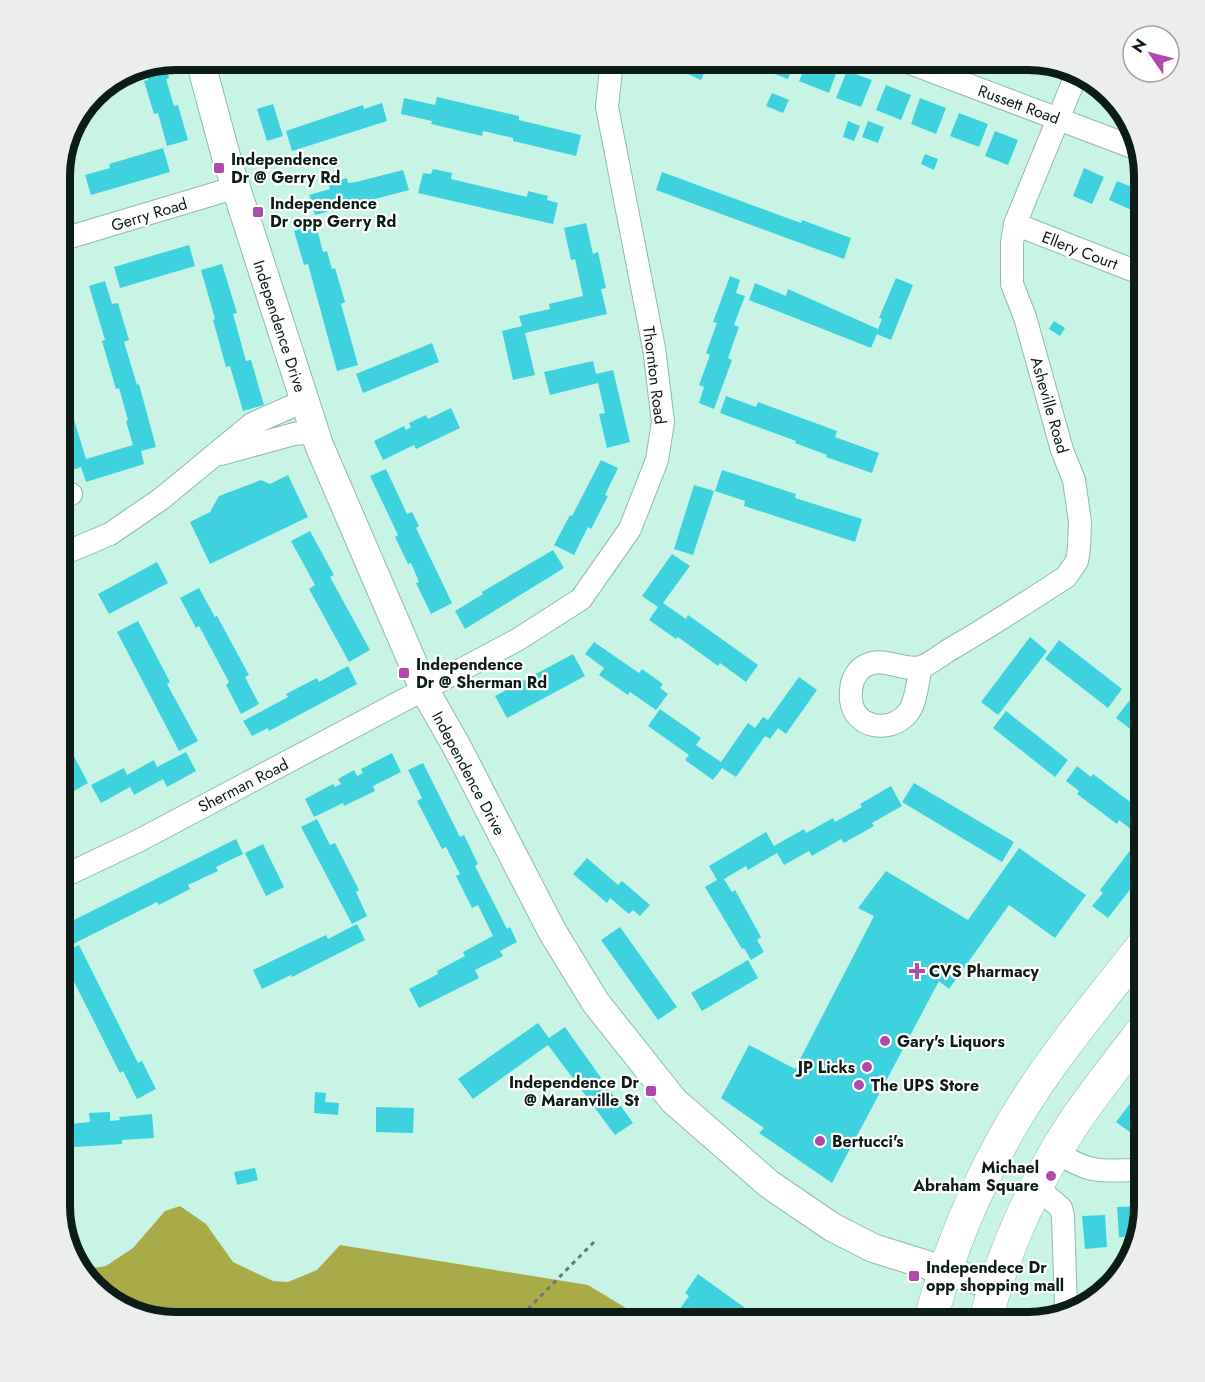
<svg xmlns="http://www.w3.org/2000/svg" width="1205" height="1382" font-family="Jost,sans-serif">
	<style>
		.forest { fill: #a9ab49 }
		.building { fill: #3ed2df }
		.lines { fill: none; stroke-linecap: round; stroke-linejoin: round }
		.minor-casing { stroke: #90baac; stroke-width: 24 }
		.major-casing { stroke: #90baac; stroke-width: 30 }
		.highway-casing { stroke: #90baac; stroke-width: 34 }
		.path { stroke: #617e75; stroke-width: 3; stroke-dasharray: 4.5 4.5; stroke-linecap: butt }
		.minor { stroke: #fff; stroke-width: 22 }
		.major { stroke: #fff; stroke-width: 28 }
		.highway { stroke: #fff; stroke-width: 33 }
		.poi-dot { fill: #b049ac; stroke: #fff; stroke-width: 2 }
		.labels { text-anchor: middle; stroke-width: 4.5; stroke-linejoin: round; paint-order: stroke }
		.street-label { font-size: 16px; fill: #0c1d18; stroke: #fff }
		.poi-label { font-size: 16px; font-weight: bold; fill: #0c1d18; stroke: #fff; text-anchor: start }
		.rim { fill: none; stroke: #0c1d18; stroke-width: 8 }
	</style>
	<rect width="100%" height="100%" fill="#c8f4e5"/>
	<!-- forest -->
	<path class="forest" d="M180,1206L206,1224L233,1262L273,1281L288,1282L317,1270L340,1245L588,1285L649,1322H177L125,1310L84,1276L82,1270L106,1266L133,1248L165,1211Z"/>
	<!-- building -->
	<path class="building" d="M681,60H703L709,63L701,80L677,69Z
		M767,60H795L788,79L763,70Z
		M808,60H818L838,68L829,93L799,81Z
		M1023,60H1035L1048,64L1045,72L1022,63Z
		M165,62L169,78L166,79L174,106L178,105L188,140L167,146L158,113L154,114L144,81L148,80L144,67Z
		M847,71L872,80L861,107L836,98Z
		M886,85L911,95L901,120L876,110Z
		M772,93L789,100L783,113L766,106Z
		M437,97L519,116V120L581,135L576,156L513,141V138L483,131L482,136L431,124L432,121L401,114L404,98L435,105Z
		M920,98L946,108L936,134L911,124Z
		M382,103L387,121L292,151L286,131L363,105L364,109Z
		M273,104L283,136L267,141L257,109Z
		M959,113L988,124L979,147L950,136Z
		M848,121L860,126L854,141L843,137Z
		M868,121L884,127L878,143L862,137Z
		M995,131L1018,140L1008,165L985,156Z
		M68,139L73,156L63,158L65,152Z
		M163,148L170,172L91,195L85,175L110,168L109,164Z
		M925,154L938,159L934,170L921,164Z
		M1084,168L1104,177L1092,204L1073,196Z
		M433,169L452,173L451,179L527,197L528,191L548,196L547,200L558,203L553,224L418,193L423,173L431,174Z
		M403,170L409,190L315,215L309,195L330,189L328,183L347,178L348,183L356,182Z
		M662,172L801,223L802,220L851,238L844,259L656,190Z
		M1117,181L1144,192L1136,212L1109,200Z
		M586,223L593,254L598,252L606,288L601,289L607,314L525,333L535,375L513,380L502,331L522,326L519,316L550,309L549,304L583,296L575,259L571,260L564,228Z
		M316,225L323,252L327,251L332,269L335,268L345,302L341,304L358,365L337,371L308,264L304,265L294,231Z
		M189,245L195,266L120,288L114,267Z
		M222,264L237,313L233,314L246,361L251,360L264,405L243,411L230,366L226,367L213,320L215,319L201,270Z
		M730,276L740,280L736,293L745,296L734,325L739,327L728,358L732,360L714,409L699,403L704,387L699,385L710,355L706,353L717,323L713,322Z
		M896,278L913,285L891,340L877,334L871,348L749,300L755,283L786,296L788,289L878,329L882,319L879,318Z
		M105,281L112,304L118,303L129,340L124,342L137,385L139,384L156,447L141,451L144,464L86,482L81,467L69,471L60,442V374L86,459L133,445L126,421L128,420L119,388L116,389L102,341L105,340L89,286Z
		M1054,321L1065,328L1060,336L1049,329Z
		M432,343L439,362L363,393L356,374Z
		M593,361L596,374L613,370L630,442L607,448L599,414L605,413L598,383L550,395L544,372Z
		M726,396L756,407L758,402L837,431L835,437L879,453L872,473L826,457L827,455L795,443L796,441L720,413Z
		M451,408L460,428L416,449L414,445L383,460L374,441L404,426L406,430L411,427L409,423L426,415L428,419Z
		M601,460L618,468L605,495L608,496L591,529L588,527L574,555L554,545L570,515L572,516Z
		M386,469L407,514L412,512L419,526L416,528L452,603L431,614L416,583L419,582L411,563L408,564L395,537L398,535L370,476Z
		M722,470L796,494L795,498L862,519L855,542L744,506L745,501L715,491Z
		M288,475L308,517L210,564L190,522L210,512L219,496L261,480L270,484Z
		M694,485L714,491L693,555L674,549Z
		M310,531L334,575L330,577L370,650L349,662L309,589L315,585L291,541Z
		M553,550L564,568L465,629L455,611L483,594L482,592Z
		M672,554L690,566L663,603L686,619L688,615L758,665L746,682L720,663L718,666L678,637L676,639L649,620L658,607L642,596Z
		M157,562L168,583L109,614L98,594Z
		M199,588L215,617L217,616L249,675L245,677L259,704L241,714L226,685L229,682L199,626L196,628L180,598Z
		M138,621L170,682L167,684L198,741L179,751L117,632Z
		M1030,637L1047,651L998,715L981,702Z
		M1059,640L1122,689L1108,708L1045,659Z
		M594,642L639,673L642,669L663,684L660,688L668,694L656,710L630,692L628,695L599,675L604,668L585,654Z
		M573,654L585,676L507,718L495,696Z
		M348,666L357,684L269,731L268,728L252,736L243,721L288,697L286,694L317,678L319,682Z
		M799,677L817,690L786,734L778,728L770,739L765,736L736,777L722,768L713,780L685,760L689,755L648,726L660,709L701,738L696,745L721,762L748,723L755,728L763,717L768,720Z
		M1129,701L1145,713V745L1139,741L1142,738L1116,718Z
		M1006,711L1068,760L1055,777L993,728Z
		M60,730L88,783L68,794L60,779Z
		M186,752L196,771L167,787L163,779L134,795L130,787L101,803L91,785L124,768L127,775L154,760L157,767Z
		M392,753L401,772L373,786L375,791L344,806L343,803L314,817L305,799L333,784L335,787L341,784L338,779L354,770L357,776L363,773L361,769Z
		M423,763L460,837L464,835L478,864L475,866L507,929L510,927L517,942L500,951L503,956L475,970L479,978L419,1008L409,989L438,974L437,971L465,956L463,952L493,936L478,905L472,908L456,876L460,874L446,847L442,849L417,801L422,798L408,770Z
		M1077,766L1091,777L1093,774L1133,804L1131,807L1145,818V870L1108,918L1092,906L1103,893L1100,890L1132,848L1136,851L1145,840L1119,820L1117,824L1077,794L1079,791L1066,781Z
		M914,783L1014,842L1002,862L902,802Z
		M891,786L902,806L872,823L874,826L844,843L841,839L812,856L809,851L784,865L777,853L748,870L746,866L724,879L732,892L735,890L761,937L757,940L764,952L751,960L744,948L742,949L705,887L717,880L709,866L766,832L774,846L804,829L806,833L833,818L835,822L862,807L860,804Z
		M317,819L330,845L335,843L359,890L356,892L367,916L352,924L301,827Z
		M236,839L243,854L216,867L218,871L188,885L190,889L159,905L157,902L71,945L62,926Z
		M263,844L284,887L266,896L245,853Z
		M1019,848L1086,895L1055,938L1009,905L949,989L939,981L832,1183L759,1133L764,1128L721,1098L749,1045L795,1069L874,916L858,908L886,871L968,920Z
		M587,858L618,885L622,881L650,905L640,916L633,910L629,914L610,898L607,903L573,874Z
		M357,924L365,940L292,977L291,975L262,989L253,970L326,935L328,939Z
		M620,927L677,1007L658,1020L601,940Z
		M79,945L138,1063L142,1061L156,1089L137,1099L123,1071L120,1073L60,954Z
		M748,960L758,978L702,1011L691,993Z
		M538,1023L549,1038L565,1027L633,1123L615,1135L548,1045L473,1099L458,1079Z
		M1145,1084V1129L1138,1138L1116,1122Z
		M315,1092L326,1093L325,1102L339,1103L338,1115L314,1113Z
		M376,1107L414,1108L413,1133L376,1132Z
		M110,1112V1121L120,1120L119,1117L152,1114L154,1138L122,1140V1144L60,1148V1125L90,1122L89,1113Z
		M255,1168L258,1180L237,1185L234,1172Z
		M1145,1206L1138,1237H1119L1117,1207Z
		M1105,1215L1107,1247L1085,1249L1082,1216Z
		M698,1274L748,1310L740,1322H677L682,1316L677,1313L689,1296L685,1293Z
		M1023,1310H1044V1317L1023,1322Z"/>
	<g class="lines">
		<defs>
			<path id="minor" d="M902,60L1135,148
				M1015,224L1145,275
				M60,240L237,187
				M221,454L294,434L314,432
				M60,500L71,494
				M60,555L110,534L161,499L252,424L304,401
				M921,667C917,681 917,703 907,714C889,734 854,728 851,700C850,687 852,675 863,667C882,654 901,672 921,667C930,664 941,655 949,650C989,627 1027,602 1066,577L1077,561L1079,548L1080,522L1074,480L1062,450L1025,317L1012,284V243L1015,224L1077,73
				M60,878L140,840L517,640L581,599L630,529L657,460L663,422L654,348L607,107L612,60
				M1056,1151C1090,1176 1105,1170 1145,1170
				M1036,1187L1061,1208L1063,1216L1066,1309"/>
			<path id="major" d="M200,60L227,160L319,445L424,689L457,747L552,931L596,1003L674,1101L769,1184L832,1227L873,1248L995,1286"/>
			<path id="highway" d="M930,1322C948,1253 976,1186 1012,1124C1050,1059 1099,1002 1145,943
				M985,1322C1003,1253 1032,1187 1071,1127C1094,1092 1120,1060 1145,1028"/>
		</defs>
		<!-- minor casing -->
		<use href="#minor" class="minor-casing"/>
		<!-- major casing -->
		<use href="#major" class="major-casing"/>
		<!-- highway casing -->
		<use href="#highway" class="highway-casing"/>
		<!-- path -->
		<path class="path" d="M515,1322L594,1242"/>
		<!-- minor -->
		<use href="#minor" class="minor"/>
		<!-- major -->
		<use href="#major" class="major"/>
		<!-- highway -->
		<use href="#highway" class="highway"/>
	</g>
	<!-- markers -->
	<g class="poi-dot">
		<rect x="213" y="162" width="12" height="12" rx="3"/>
		<rect x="252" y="206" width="12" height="12" rx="3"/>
		<rect x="398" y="667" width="12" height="12" rx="3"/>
		<path d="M914 962h6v6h6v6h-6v6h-6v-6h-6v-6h6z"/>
		<circle cx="885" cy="1041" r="6"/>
		<circle cx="867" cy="1067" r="6"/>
		<circle cx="859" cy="1085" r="6"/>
		<rect x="645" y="1085" width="12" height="12" rx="3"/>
		<circle cx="820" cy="1141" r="6"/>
		<circle cx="1051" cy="1176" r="6"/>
		<rect x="908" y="1270" width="12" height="12" rx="3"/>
	</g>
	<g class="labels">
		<!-- street labels -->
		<g class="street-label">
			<text transform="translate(1019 104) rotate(20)" y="6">Russett Road</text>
			<text transform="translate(149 214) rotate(-17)" y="6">Gerry Road</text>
			<text transform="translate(1080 250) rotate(21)" y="6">Ellery Court</text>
			<text transform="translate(280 326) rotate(72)" y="6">Independence Drive</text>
			<text transform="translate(655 375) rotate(83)" y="6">Thornton Road</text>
			<text transform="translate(1050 405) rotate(74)" y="6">Asheville Road</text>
			<text transform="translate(469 773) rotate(62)" y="6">Independence Drive</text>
			<text transform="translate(243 785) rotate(-27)" y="6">Sherman Road</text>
		</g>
		<!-- poi labels -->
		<g class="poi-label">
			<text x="231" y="165">Independence<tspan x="231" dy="18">Dr @ Gerry Rd</tspan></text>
			<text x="270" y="209">Independence<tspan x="270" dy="18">Dr opp Gerry Rd</tspan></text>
			<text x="416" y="670">Independence<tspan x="416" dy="18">Dr @ Sherman Rd</tspan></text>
			<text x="929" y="977">CVS Pharmacy</text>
			<text x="897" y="1047">Gary's Liquors</text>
			<text x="855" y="1073" text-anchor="end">JP Licks</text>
			<text x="639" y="1088" text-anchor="end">Independence Dr<tspan x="639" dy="18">@ Maranville St</tspan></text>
			<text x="871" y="1091">The UPS Store</text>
			<text x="832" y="1147">Bertucci's</text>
			<text x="1039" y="1173" text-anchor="end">Michael<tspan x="1039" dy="18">Abraham Square</tspan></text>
			<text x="926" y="1273">Independece Dr<tspan x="926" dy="18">opp shopping mall</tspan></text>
		</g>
	</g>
	<!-- crop -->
	<path d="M0 0H1205V1382H0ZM176 70H1028A106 106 0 0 1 1134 176V1206A106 106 0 0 1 1028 1312H176A106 106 0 0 1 70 1206V176A106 106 0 0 1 176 70Z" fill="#eceded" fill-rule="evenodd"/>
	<path class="rim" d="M176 70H1028A106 106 0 0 1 1134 176V1206A106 106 0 0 1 1028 1312H176A106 106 0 0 1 70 1206V176A106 106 0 0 1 176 70Z"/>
	<!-- north arrow -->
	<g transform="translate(1151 54) rotate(305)"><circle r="28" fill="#ffffff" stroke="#9ea5a3" stroke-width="1.5"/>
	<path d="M0-4.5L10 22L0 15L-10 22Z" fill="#b049ac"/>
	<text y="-9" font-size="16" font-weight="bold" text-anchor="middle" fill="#0c1d18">N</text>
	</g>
</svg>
